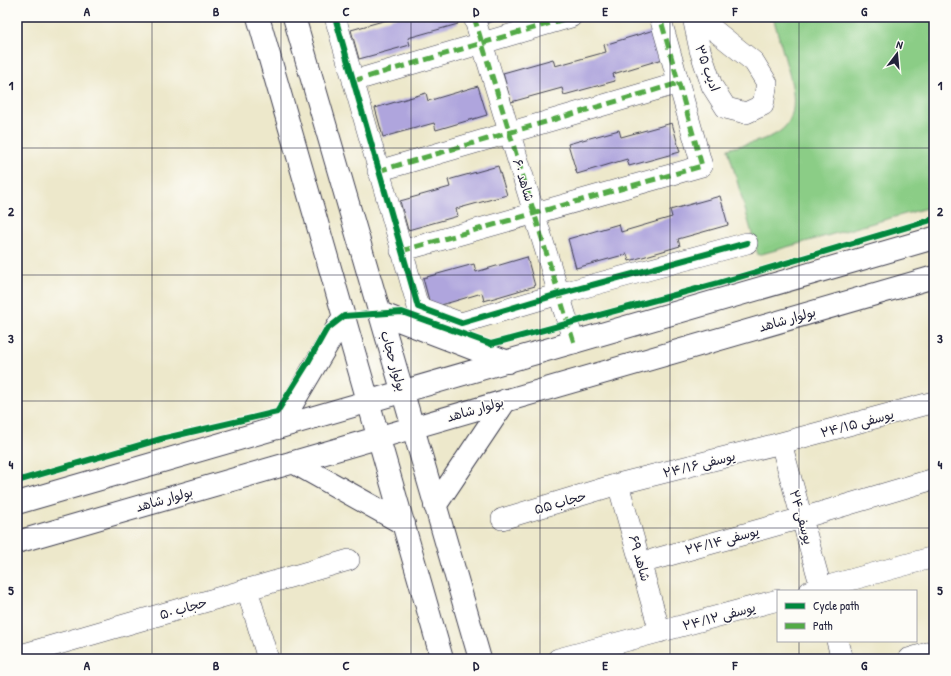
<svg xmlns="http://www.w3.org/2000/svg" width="951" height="676" font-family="'Patrick Hand','Playpen Sans Arabic',sans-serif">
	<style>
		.green { fill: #8bcd86; stroke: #567860 }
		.building { fill: #afa5dd }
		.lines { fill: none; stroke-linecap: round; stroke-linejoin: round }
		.minor-casing { stroke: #404051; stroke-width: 22 }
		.major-casing { stroke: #404051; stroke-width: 24 }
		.minor { stroke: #fff; stroke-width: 21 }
		.major { stroke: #fff; stroke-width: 22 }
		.quiet { stroke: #53aa46; stroke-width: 5; stroke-dasharray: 10 5; stroke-linecap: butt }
		.cycleway-casing { stroke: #fdfcf7; stroke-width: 8 }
		.cycleway { stroke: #00873e; stroke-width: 6 }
		.grid { fill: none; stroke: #22223b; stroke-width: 1; stroke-opacity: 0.55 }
		.labels { text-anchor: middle; stroke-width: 3; stroke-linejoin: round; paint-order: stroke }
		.street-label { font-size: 13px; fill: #22223b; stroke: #fdfcf7 }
		.neatline { fill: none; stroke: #22223b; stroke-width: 1.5 }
		.grid-label { font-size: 13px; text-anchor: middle; font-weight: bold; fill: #22223b }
	</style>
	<rect width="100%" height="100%" fill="#fdfcf7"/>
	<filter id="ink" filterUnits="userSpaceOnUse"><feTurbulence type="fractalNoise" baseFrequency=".025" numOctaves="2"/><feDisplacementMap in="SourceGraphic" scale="8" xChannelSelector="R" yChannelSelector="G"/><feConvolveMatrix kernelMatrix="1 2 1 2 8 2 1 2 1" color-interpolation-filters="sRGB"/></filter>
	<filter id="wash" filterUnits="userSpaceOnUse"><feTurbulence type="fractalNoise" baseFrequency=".012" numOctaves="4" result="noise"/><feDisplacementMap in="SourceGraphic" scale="16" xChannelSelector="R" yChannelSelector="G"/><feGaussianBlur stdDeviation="0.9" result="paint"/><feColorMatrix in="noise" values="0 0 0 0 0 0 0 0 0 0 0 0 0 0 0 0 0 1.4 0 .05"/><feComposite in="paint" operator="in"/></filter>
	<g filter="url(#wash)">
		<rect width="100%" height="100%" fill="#ede8cb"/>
		<!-- green -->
		<path class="green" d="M773,17H934V206L758,255L728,149C741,145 759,142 772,136C805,121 792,84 785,59C781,45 777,31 773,17Z"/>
		<g id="blocks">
			<!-- building -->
			<path class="building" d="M397,17H456L458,24L408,38L410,45L359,59L351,30Z
				M484,17H506L486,23Z
				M654,30L663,59L613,74L615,81L564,95L562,88L511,102L503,73L553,59L555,66L606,52L604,45Z
				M478,86L487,115L436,130L434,123L383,137L375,108L426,93L428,101Z
				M672,123L680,152L629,166L627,159L577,174L568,144L619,130L621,137Z
				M498,166L507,195L456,209L458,216L408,230L400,201L450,187L448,180Z
				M720,196L728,225L678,239L680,246L629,261L627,254L576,268L568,239L619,224L621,232L672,217L670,210Z
				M527,257L535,286L484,301L482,293L431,308L423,278L474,264L476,272Z"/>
		</g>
	</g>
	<g filter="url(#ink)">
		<use href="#blocks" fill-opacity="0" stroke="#404051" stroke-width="1"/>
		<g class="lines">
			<defs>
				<path id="minor" d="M335,17L418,307L461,323L559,294L747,243
					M474,17L574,343
					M693,17L700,50L712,86L726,108L746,113L763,105L767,83L754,62L714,30L705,17
					M353,81L571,17
					M378,171L679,83
					M401,251L702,166L660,17
					M781,443L822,591
					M618,484L660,632
					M502,519L618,484L781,443L934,402
					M641,563L802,518L934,479
					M247,589L268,659
					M810,591L934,557
					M837,641L842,659
					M17,656L349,560
					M558,659L778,600
					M908,659L934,651"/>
				<path id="major" d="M258,17L442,659
					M294,17L480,659
					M380,313L508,362
					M278,428L344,316
					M293,462L404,524
					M17,503L934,238
					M435,506L506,400
					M17,542L934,277"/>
			</defs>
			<!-- minor casing -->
			<use href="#minor" class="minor-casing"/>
			<!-- major casing -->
			<use href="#major" class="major-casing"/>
			<!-- minor -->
			<use href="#minor" class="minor"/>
			<!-- major -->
			<use href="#major" class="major"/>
			<!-- quiet -->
			<path class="quiet" d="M474,17L574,343
				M353,81L571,17
				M378,171L679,83
				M401,251L702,166L660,17"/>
			<defs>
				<path id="cycleway" d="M335,17L418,307L461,323L559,294L747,243
					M17,481L161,439L277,412L307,364L326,330L344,316L402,312L491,344L719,283L934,219"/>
			</defs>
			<!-- cycleway casing -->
			<use href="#cycleway" class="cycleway-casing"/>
			<!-- cycleway -->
			<use href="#cycleway" class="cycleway"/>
		</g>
	</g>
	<!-- grid -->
	<path class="grid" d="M152,17V659M281,17V659M411,17V659M540,17V659M670,17V659M799,17V591M17,148H934M17,275H934M17,401H934M17,528H934M799,641V659"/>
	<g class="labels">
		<!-- street labels -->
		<g class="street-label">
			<text transform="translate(708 68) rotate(70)" y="5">ادیب ۳۵</text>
			<text transform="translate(524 180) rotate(73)" y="5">شاهد ۶۰</text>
			<text transform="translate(787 319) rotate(-16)" y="5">بولوار شاهد</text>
			<text transform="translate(394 361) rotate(74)" y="5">بولوار حجاب</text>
			<text transform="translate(475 409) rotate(-16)" y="5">بولوار شاهد</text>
			<text transform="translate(857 423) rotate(-15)" y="5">یوسفی ۲۴/۱۵</text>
			<text transform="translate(699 464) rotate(-14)" y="5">یوسفی ۲۴/۱۶</text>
			<text transform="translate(164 499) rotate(-16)" y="5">بولوار شاهد</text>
			<text transform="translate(560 502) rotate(-16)" y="5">حجاب ۵۵</text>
			<text transform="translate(802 517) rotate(74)" y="5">یوسفی ۲۴</text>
			<text transform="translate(722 540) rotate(-15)" y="5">یوسفی ۲۴/۱۴</text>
			<text transform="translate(640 558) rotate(74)" y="5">شاهد ۶۹</text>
			<text transform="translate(183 608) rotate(-16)" y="5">حجاب ۵۰</text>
			<text transform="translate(719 616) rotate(-15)" y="5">یوسفی ۲۴/۱۲</text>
		</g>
	</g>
	<!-- margin -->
	<rect width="951" height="676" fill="none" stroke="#fdfcf7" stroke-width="44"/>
	<!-- legend -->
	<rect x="777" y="590" width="140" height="52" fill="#fdfcf7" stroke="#a5a5ac"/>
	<rect x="785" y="603" width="20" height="6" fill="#00873e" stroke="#a5a5ac"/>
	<text x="813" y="610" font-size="12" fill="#22223b">Cycle path</text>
	<rect x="785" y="623" width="20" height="6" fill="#53aa46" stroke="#a5a5ac"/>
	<text x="813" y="630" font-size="12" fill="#22223b">Path</text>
	<!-- north arrow -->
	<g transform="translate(897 54) rotate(16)" stroke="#fdfcf7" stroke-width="3" paint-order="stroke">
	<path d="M0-3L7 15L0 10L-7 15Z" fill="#22223b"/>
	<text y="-6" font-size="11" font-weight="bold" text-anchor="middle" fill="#22223b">N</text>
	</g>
	<rect x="22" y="22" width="907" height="632" class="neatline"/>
	<g class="grid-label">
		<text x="87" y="16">A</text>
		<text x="216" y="16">B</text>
		<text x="346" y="16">C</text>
		<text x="476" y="16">D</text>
		<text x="605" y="16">E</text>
		<text x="735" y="16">F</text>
		<text x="864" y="16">G</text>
		<text x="11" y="90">1</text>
		<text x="940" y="90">1</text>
		<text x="11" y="216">2</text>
		<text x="940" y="216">2</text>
		<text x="11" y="343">3</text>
		<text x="940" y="343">3</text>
		<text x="11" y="469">4</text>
		<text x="940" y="469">4</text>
		<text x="11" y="595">5</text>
		<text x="940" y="595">5</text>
		<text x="87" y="670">A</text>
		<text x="216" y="670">B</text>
		<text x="346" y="670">C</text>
		<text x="476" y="670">D</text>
		<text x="605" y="670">E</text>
		<text x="735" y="670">F</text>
		<text x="864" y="670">G</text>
	</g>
</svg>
